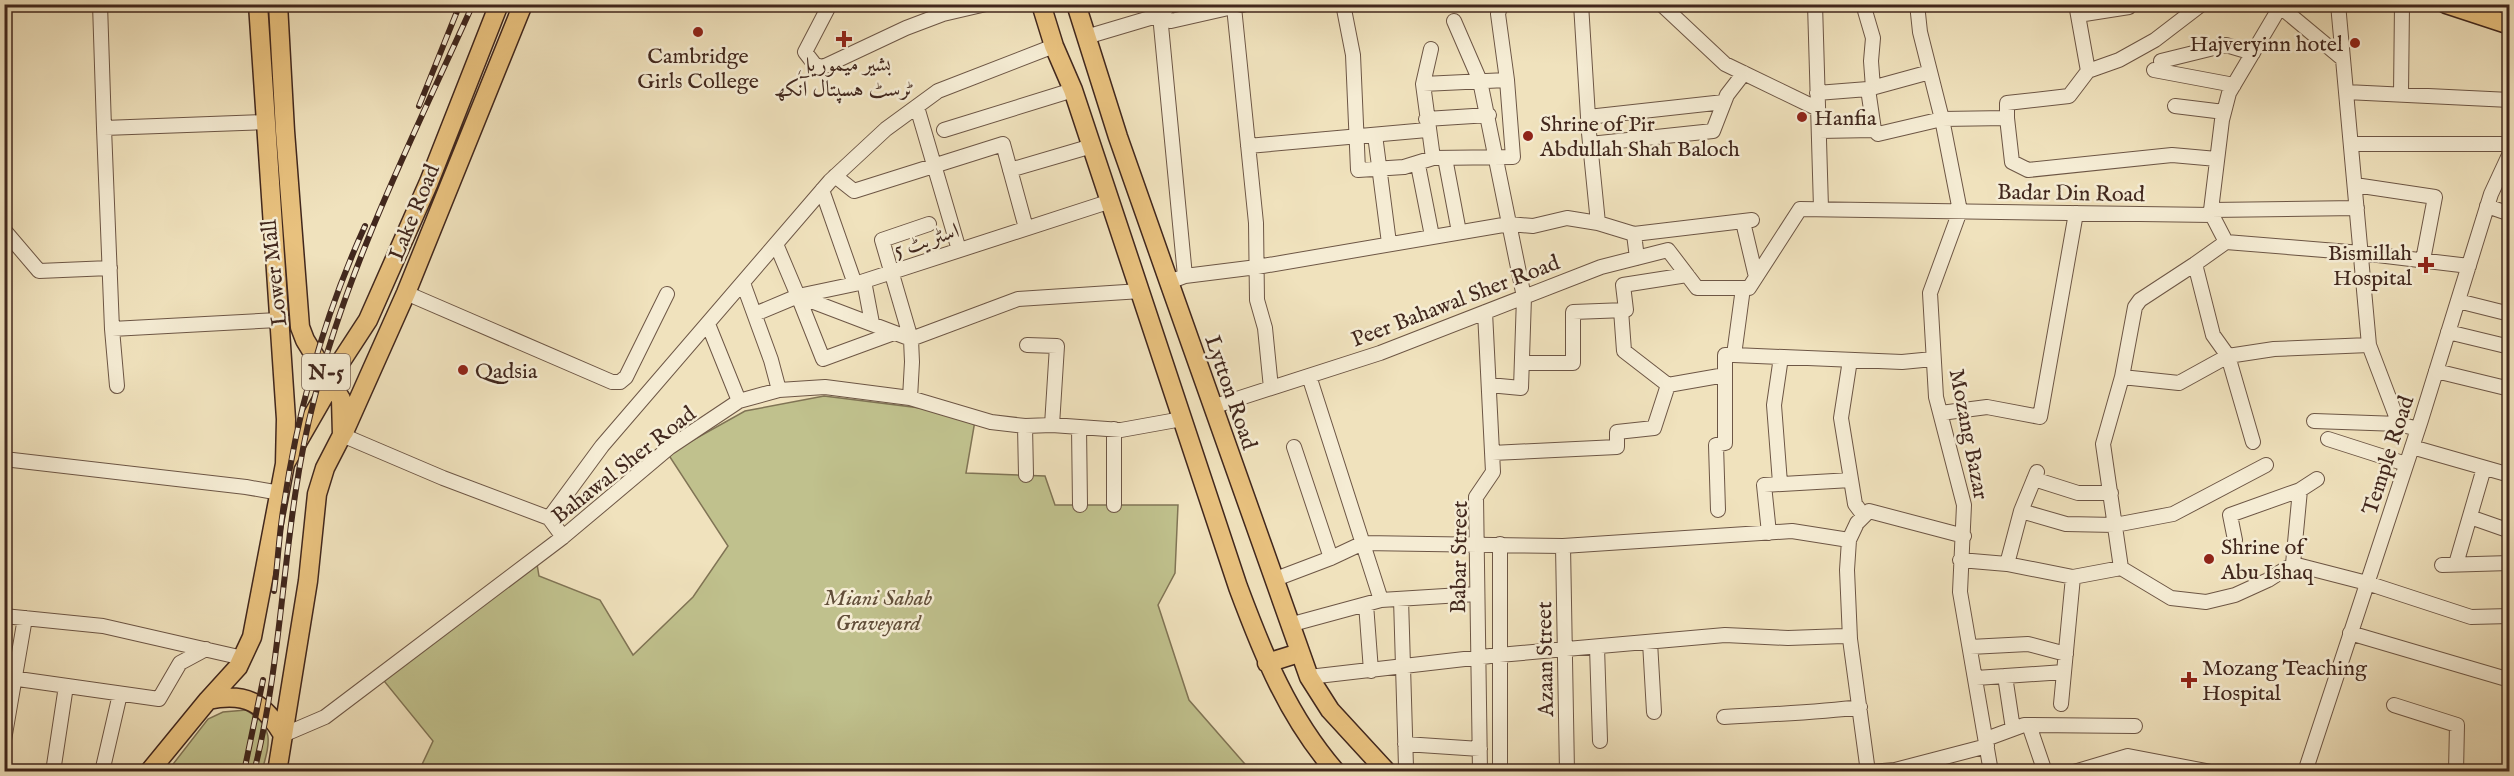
<svg xmlns="http://www.w3.org/2000/svg" width="2514" height="776" font-family="'IM FELL English',Amiri,serif">
	<style>
		.green { fill: #c0c18d; stroke: #807455; stroke-width: 1.5 }
		.lines { fill: none; stroke-linecap: round; stroke-linejoin: round }
		.minor-casing { stroke: #6d5645; stroke-width: 16 }
		.major-casing { stroke: #41271d; stroke-width: 21 }
		.minor { stroke: #f5ecd4; stroke-width: 14 }
		.major { stroke: #e8c17e; stroke-width: 18 }
		.rail-casing { stroke: #41271d; stroke-width: 6 }
		.rail { stroke: #f5ecd4; stroke-width: 4; stroke-dasharray: 11; stroke-linecap: butt }
		.poi-dot { fill: #8f2418; stroke: #f5ecd4; stroke-width: 2 }
		.labels { text-anchor: middle; stroke-width: 5; stroke-linejoin: round; paint-order: stroke }
		.shield { fill: #f5ecd4; stroke: #776254; stroke-width: 1.5 }
		.shield-label { font-size: 21px; font-weight: bold; fill: #41271d }
		.poi-label { font-size: 22px; fill: #41271d; stroke: #f5ecd4; text-anchor: start }
		.street-label { font-size: 22px; fill: #41271d; stroke: #f5ecd4 }
		.park-label { font-size: 22px; font-style: italic; fill: #614e39; stroke: #f5ecd4 }
	</style>
	<rect width="100%" height="100%" fill="#f0e2bd"/>
	<filter id="stains"><feTurbulence type="fractalNoise" baseFrequency=".00333" numOctaves="4"/><feColorMatrix values="0 0 0 0 .2 0 0 0 0 .09 0 0 0 0 .02 0 0 0 .5 -.17"/></filter>
	<radialGradient id="worn" r=".72"><stop offset=".6" stop-color="#630" stop-opacity="0"/><stop offset="1" stop-color="#630" stop-opacity=".3"/></radialGradient>
	<!-- green -->
	<path class="green" d="M824,396L976,415L966,473L1045,476L1055,505H1178L1175,573L1158,605L1189,700L1251,771H419L433,741L380,676L536,558L539,576L600,600L633,655L693,597L728,546L668,454L745,411Z
		M246,710C275,727 270,742 262,771L167,772L208,719L223,712Z"/>
	<g class="lines">
		<defs>
			<path id="minor" d="M100,4L104,128L266,122
				M830,4L805,52L815,65L823,67L906,28L943,14L986,4
				M1343,4L1353,55L1358,170L1404,167L1433,158L1513,157L1507,80L1498,14L1501,4
				M1581,4L1589,133L1598,223L1634,234L1637,258
				M1661,4L1725,64L1818,109
				M1815,4L1821,208
				M1863,4L1873,38L1871,61L1873,88
				M1917,4L1920,32L1942,119L1960,211L1930,293L1936,397L1964,505L1960,592L1991,772
				M2076,4L2088,71
				M2277,4L2343,59
				M2338,4L2369,345L2399,424L2418,429
				M1234,7L1256,223L1257,300L1265,328L1271,388
				M2280,7L2229,93L2222,120L2211,210L2357,208
				M1160,15L1185,276
				M1160,15L1171,21L1246,4
				M2078,15L2129,7L2128,4
				M1454,21L1480,81L1524,297L1521,388L1489,385
				M1086,37L1160,15L1170,4
				M1431,49L1423,84L1433,158
				M2161,61L2226,45L2253,53
				M2154,70L2234,85
				M1423,84L1507,80
				M2346,92L2510,100
				M1817,93L1868,89L1930,72
				M2401,94L2402,4
				M2175,106L2224,112
				M917,107L959,250
				M1588,117L1724,102
				M2007,118L2012,162L2028,170L2172,155L2217,159
				M1426,119L1489,115
				M104,128L112,329L117,386
				M944,130L1073,90
				M1874,130L1878,134L1942,119L2007,118V103L2069,96L2088,71L2119,60L2155,40L2202,4
				M1819,131L1874,130L1868,89
				M1375,135L1389,243
				M1590,144L1713,131L1727,95L1744,73
				M2351,144H2510
				M1248,146L1427,130
				M1445,158L1459,232
				M1418,165L1432,236
				M1010,170L1092,146
				M835,176L854,191L1003,144L1026,228
				M2355,185L2435,197L2423,260
				M822,190L855,284
				M2487,206L2510,214
				M1743,222L1756,277
				M4,230L39,271L110,268
				M1634,234L1752,220
				M776,244L798,296L911,339L1018,299L1141,291
				M2195,264L2213,335L2228,356L2253,442
				M864,281L872,323
				M1169,282L1185,276L1257,267L1509,224L1533,226L1567,218L1598,223
				M743,283L771,360L779,390
				M406,293L612,382H620L626,377L667,294
				M798,296L823,359L894,333
				M2458,301L2510,314
				M1621,310L1624,351L1668,385
				M755,314L798,296L855,284L1111,201
				M708,324L739,401
				M112,329L278,320
				M2448,332L2510,347
				M1027,345L1057,346L1052,425
				M1734,355L1902,362L1933,359
				M1850,360L1841,418L1855,504L1864,516
				M1522,363H1573V312L1626,310L1623,285L1687,275
				M2436,371L2510,389
				M1309,376L1381,600
				M2122,377L2179,383L2228,356L2274,349L2369,345
				M910,398L912,362L911,339L882,240L929,224
				M1212,407L1380,353L1601,267L1668,250L1697,288H1749L1800,209L2212,215L2226,242L2361,253L2469,266
				M1941,413L1987,407L2040,417L2076,213
				M2314,421L2399,424
				M1025,426L1026,475
				M1079,427L1080,505
				M342,435L443,478L549,518
				M2328,439L2406,464
				M1294,447L1331,558L1363,543L1563,546L1792,531L1849,540
				M2412,447L2510,475
				M1492,453L1617,447V432L1654,428L1668,385L1725,375
				M4,459L246,487L280,493
				M2034,479L2078,493H2111
				M1780,483L1774,405L1781,357
				M1114,505V429
				M1718,510L1716,445L1725,443V355H1734L1743,288
				M2021,511L2066,524L2115,525L2173,514L2266,465
				M2470,517L2510,531
				M1769,533L1764,485L1851,480
				M563,537L549,518L602,446L830,181L886,129L938,91L1054,46
				M2235,540L2230,515L2300,490
				M1563,546L1567,772
				M1960,560L2007,564L2073,577L2121,568L2171,598L2206,602L2235,595L2268,580L2293,564L2367,583L2471,617L2510,616
				M2007,564L2021,511L2037,472
				M2293,564L2300,490L2317,479
				M2456,564L2484,468
				M2442,565L2510,563
				M2121,568L2103,444L2122,377L2135,307L2140,300L2195,264L2226,242
				M1273,580L1331,558
				M1401,599L1406,767L1410,772
				M1366,604L1371,671
				M4,616L103,626L243,658
				M1289,625L1381,600L1477,594
				M2350,633L2510,680
				M1650,642L1654,712
				M1597,647L1600,741
				M1970,647L2028,644L2066,654
				M2005,676L2013,729
				M4,677L159,699L180,663L206,649
				M1309,677L1499,655L1725,635L1788,638L1844,636L1850,639
				M1976,678L2064,672
				M2061,704L2073,577
				M2394,705L2457,725L2456,772
				M1724,717C1770,714 1815,713 1860,707
				M2029,725L2045,772
				M283,735L325,717L563,537L670,447L739,401L779,390L825,387L910,398L991,422L1025,426L1052,425L1121,430L1182,419
				M1986,739L2024,725L2135,726
				M4,740L25,618
				M1405,744L1480,749
				M53,772L66,686
				M102,772L120,694
				M1480,772L1476,497L1493,472L1485,312
				M1500,772V544
				M1868,772L1850,639L1847,570L1849,540L1857,523L1869,511L1964,536
				M1870,772L1895,770L1987,746
				M2074,772L2128,756L2211,772
				M2305,772L2421,420L2491,194L2510,153
				M2509,772L2510,771"/>
			<path id="major" d="M1041,4L1054,46L1073,90L1238,587C1263,654 1288,717 1336,772
				M1076,4L1118,137L1169,282L1309,677L1330,710L1387,772
				M2446,4L2510,25
				M344,432L406,293L523,4
				M286,462L332,382L338,366L368,320L429,182L499,4
				M1267,663L1299,653
				M208,700L238,667L252,637L285,464L286,419L258,4
				M149,772L208,700C247,692 264,703 283,735
				M277,772L308,581L317,494L325,468L342,435L341,399L305,340L300,327L285,131L278,4"/>
		</defs>
		<!-- minor casing -->
		<use href="#minor" class="minor-casing"/>
		<!-- major casing -->
		<use href="#major" class="major-casing"/>
		<!-- minor -->
		<use href="#minor" class="minor"/>
		<!-- major -->
		<use href="#major" class="major"/>
		<defs>
			<path id="rail" d="M419,106L460,4
				M274,591C278,562 279,533 284,504C298,409 325,314 365,226
				M244,772L263,680
				M254,772C285,650 282,522 314,400C349,262 415,133 473,4"/>
		</defs>
		<!-- rail casing -->
		<use href="#rail" class="rail-casing"/>
		<!-- rail -->
		<use href="#rail" class="rail"/>
	</g>
	<!-- markers -->
	<g class="poi-dot">
		<circle cx="698" cy="32" r="6"/>
		<path d="M841 30h6v6h6v6h-6v6h-6v-6h-6v-6h6z"/>
		<circle cx="2355" cy="43" r="6"/>
		<circle cx="1802" cy="117" r="6"/>
		<circle cx="1528" cy="136" r="6"/>
		<path d="M2423 256h6v6h6v6h-6v6h-6v-6h-6v-6h6z"/>
		<circle cx="463" cy="370" r="6"/>
		<circle cx="2209" cy="559" r="6"/>
		<path d="M2186 671h6v6h6v6h-6v6h-6v-6h-6v-6h6z"/>
	</g>
	<g class="labels">
		<!-- shield labels -->
		<rect class="shield" x="302" y="354" width="48" height="36" rx="4.5"/>
		<g class="shield-label">
			<text x="326" y="379">N-5</text>
		</g>
		<!-- poi labels -->
		<g class="poi-label">
			<text x="2343" y="51" text-anchor="end">Hajveryinn hotel</text>
			<text x="698" y="63" text-anchor="middle">Cambridge<tspan x="698" dy="25">Girls College</tspan></text>
			<text x="844" y="71" text-anchor="middle">بشیر میموریل<tspan x="844" dy="25">ٹرسٹ ہسپتال آنکھ</tspan></text>
			<text x="1814" y="125">Hanfia</text>
			<text x="1540" y="131">Shrine of Pir<tspan x="1540" dy="25">Abdullah Shah Baloch</tspan></text>
			<text x="2412" y="260" text-anchor="end">Bismillah<tspan x="2412" dy="25">Hospital</tspan></text>
			<text x="475" y="378">Qadsia</text>
			<text x="2221" y="554">Shrine of<tspan x="2221" dy="25">Abu Ishaq</tspan></text>
			<text x="2202" y="675">Mozang Teaching<tspan x="2202" dy="25">Hospital</tspan></text>
		</g>
		<!-- street labels -->
		<g class="street-label">
			<text transform="translate(2071 192) rotate(1)" y="8">Badar Din Road</text>
			<text transform="translate(413 212) rotate(-68)" y="8">Lake Road</text>
			<text transform="translate(926 239) rotate(-18)" y="8">اسٹریٹ 5</text>
			<text transform="translate(273 273) rotate(-96)" y="8">Lower Mall</text>
			<text transform="translate(1455 300) rotate(-21)" y="8">Peer Bahawal Sher Road</text>
			<text transform="translate(1232 392) rotate(71)" y="8">Lytton Road</text>
			<text transform="translate(1970 434) rotate(79)" y="8">Mozang Bazar</text>
			<text transform="translate(2387 455) rotate(-72)" y="8">Temple Road</text>
			<text transform="translate(623 464) rotate(-38)" y="8">Bahawal Sher Road</text>
			<text transform="translate(1458 557) rotate(-89)" y="8">Babar Street</text>
			<text transform="translate(1544 659) rotate(-91)" y="8">Azaan Street</text>
		</g>
		<!-- park labels -->
		<g class="park-label">
			<text x="878" y="605">Miani Sahab<tspan x="878" dy="25">Graveyard</tspan></text>
		</g>
	</g>
	<!-- margin -->
	<rect width="2514" height="776" fill="none" stroke="#f0e2bd" stroke-width="24"/>
	<rect x="6" y="6" width="2502" height="764" fill="none" stroke="#41271d" stroke-width="3"/>
	<rect x="12" y="12" width="2490" height="752" fill="none" stroke="#41271d" stroke-width="1.5"/>
	<rect width="100%" height="100%" filter="url(#stains)"/>
	<rect width="100%" height="100%" fill="url(#worn)"/>
</svg>
